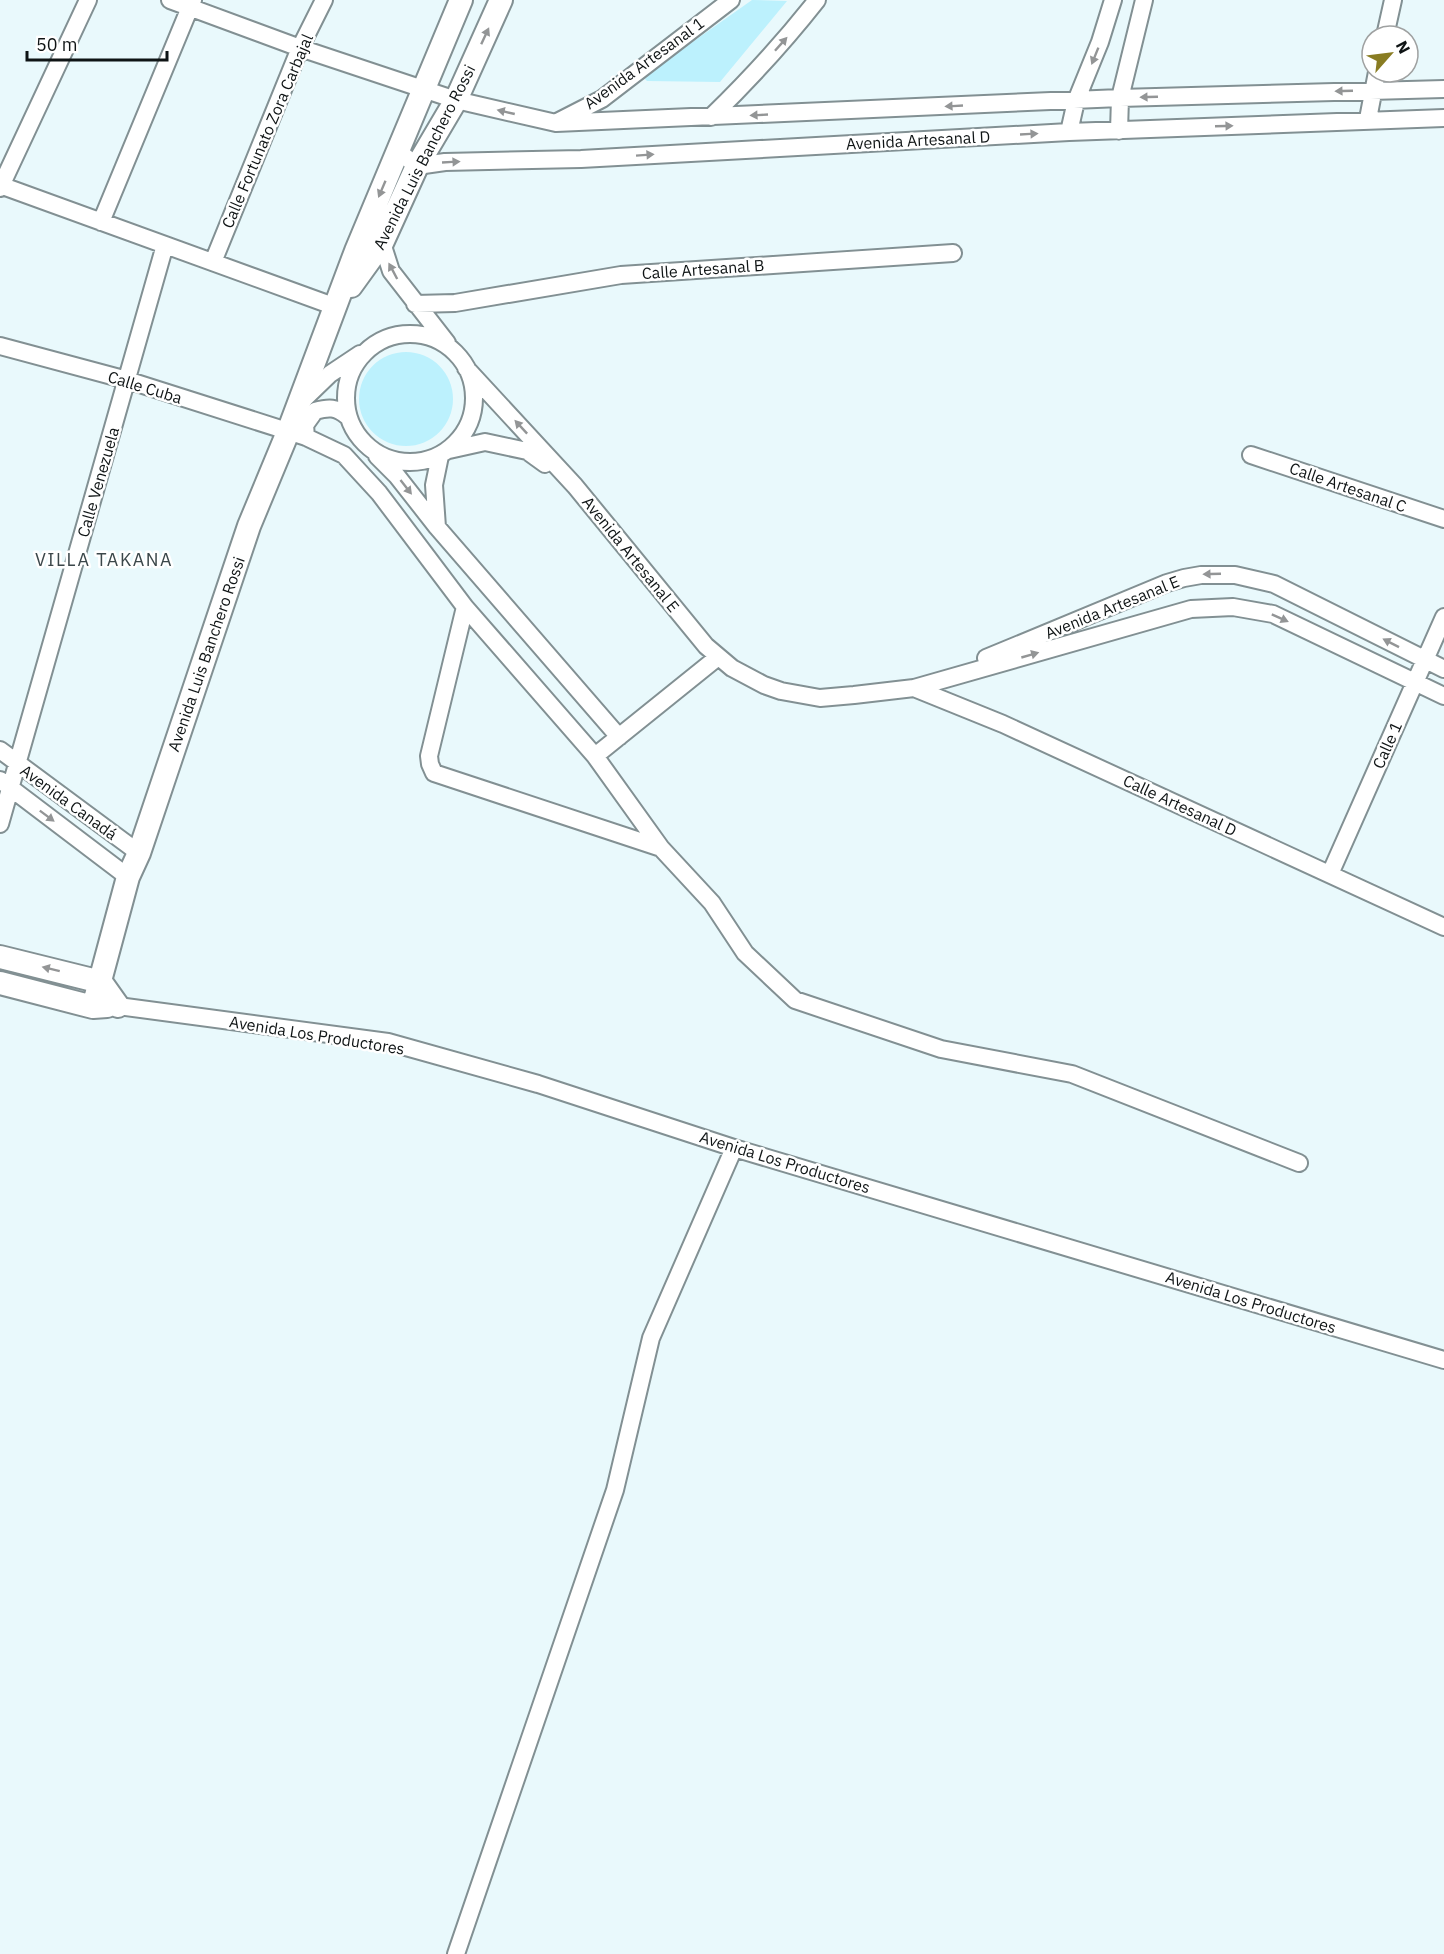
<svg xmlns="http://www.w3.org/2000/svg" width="1444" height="1954" font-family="'IBM Plex Sans',sans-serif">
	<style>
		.grass { fill: #bcf1fd }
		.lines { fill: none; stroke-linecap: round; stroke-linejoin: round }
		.street-casing { stroke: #829093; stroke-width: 20 }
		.secondary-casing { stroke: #829093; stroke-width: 26 }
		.street { stroke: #fff; stroke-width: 16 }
		.secondary { stroke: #fff; stroke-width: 22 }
		.oneway { fill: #939596 }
		.labels { text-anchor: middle; stroke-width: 5; stroke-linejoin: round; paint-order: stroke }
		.street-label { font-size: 16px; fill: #0f1415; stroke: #fff }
		.neighbourhood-label { font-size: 18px; letter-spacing: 1.5px; fill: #3b474a; stroke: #fff }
	</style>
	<rect width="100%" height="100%" fill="#e9f9fc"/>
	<!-- grass -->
	<path class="grass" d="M752,0L787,1L720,82L647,81L643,77Z
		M359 399a47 47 0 1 1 94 0a47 47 0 1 1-94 0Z"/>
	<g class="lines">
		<defs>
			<path id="street" d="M170,0L300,48L456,100L556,123L1120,98L1444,89
				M1385,36L1393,0
				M711,117C749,80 784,42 817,0
				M1368,119L1377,72
				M559,121L602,99L731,0
				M1119,131L1120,98L1144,0
				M1069,132L1076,101L1100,42L1113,0
				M398,151L417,166L445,162L581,159L1069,132L1444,118
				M0,185L336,307
				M0,188L88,0
				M101,222L193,0
				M377,240L382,243L391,271L447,343
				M213,262L300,48L324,0
				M415,304L455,303L621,275L953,253
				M346 398a64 64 0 1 1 128 0a64 64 0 1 1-128 0Z
				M0,346L127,380L306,437L344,455L379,493L465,607L429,756L430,764L434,773L661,848
				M466,368L575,486L706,646L732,668L764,685L781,691L820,698L854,695L914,688L1191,609L1233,607L1273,614L1444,696
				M301,402L330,374L360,354
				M306,437L305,425L315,411C329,407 336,407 347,416
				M449,450L485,442L527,451L545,464
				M1251,455L1444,519
				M377,456L397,476L437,527L619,737
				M437,527L434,485L440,456
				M465,607L595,756L661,848L712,903L745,953L795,1000L941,1049L1072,1074L1299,1163
				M986,658L1167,583L1184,578L1201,575H1235L1274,584L1444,669
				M914,688L1003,724L1444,927
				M0,750L139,853
				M595,756L718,657
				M0,780L128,877
				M0,824L165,245
				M1330,874L1444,617
				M118,1006L388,1042L538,1084L734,1148L1444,1360
				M456,1954L615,1490L651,1338L734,1148"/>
			<path id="secondary" d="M351,286L382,243L417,166L456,100L501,0
				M0,957L101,982L118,1006
				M0,983L93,1007L107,1006
				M93,1007L128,877L139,853L249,526L288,432L356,251L461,0"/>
		</defs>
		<!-- street casing -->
		<use href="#street" class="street-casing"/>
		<!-- secondary casing -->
		<use href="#secondary" class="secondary-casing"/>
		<!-- street -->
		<use href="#street" class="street"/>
		<!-- secondary -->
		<use href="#secondary" class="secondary"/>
	</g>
	<!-- one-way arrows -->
	<defs><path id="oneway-solid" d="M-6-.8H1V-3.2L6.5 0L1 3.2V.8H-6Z" transform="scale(1.5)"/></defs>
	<g class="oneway">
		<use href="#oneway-solid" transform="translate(485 36) rotate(-65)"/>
		<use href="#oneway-solid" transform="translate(781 44) rotate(-48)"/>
		<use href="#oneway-solid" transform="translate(1095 56) rotate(112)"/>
		<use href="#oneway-solid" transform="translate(1344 91) rotate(178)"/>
		<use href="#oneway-solid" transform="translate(1149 97) rotate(178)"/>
		<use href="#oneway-solid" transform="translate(954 106) rotate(177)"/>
		<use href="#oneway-solid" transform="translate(506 112) rotate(-167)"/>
		<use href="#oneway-solid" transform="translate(759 115) rotate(177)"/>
		<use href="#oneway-solid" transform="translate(1224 126) rotate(-2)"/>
		<use href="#oneway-solid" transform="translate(1029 134) rotate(-3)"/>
		<use href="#oneway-solid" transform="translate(645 155) rotate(-4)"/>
		<use href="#oneway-solid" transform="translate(451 162) rotate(-3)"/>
		<use href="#oneway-solid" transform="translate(382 189) rotate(113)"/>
		<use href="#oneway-solid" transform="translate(393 271) rotate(-118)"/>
		<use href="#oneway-solid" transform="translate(521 427) rotate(-133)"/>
		<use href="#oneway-solid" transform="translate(406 487) rotate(52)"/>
		<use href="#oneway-solid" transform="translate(1212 574) rotate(178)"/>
		<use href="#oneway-solid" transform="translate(1280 618) rotate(24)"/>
		<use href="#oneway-solid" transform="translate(1391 643) rotate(-153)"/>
		<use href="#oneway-solid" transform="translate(1030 655) rotate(-16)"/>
		<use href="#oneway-solid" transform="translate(47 816) rotate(37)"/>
		<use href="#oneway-solid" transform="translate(51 969) rotate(-166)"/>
	</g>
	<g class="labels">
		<!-- street labels -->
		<g class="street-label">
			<text transform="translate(644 63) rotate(-36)" y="6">Avenida Artesanal 1</text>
			<text transform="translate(267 131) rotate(-67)" y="6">Calle Fortunato Zora Carbajal</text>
			<text transform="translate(918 140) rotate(-3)" y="6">Avenida Artesanal D</text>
			<text transform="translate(424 157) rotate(-63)" y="6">Avenida Luis Banchero Rossi</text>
			<text transform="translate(703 269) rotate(-4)" y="6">Calle Artesanal B</text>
			<text transform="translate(145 387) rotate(17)" y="6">Calle Cuba</text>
			<text transform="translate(98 482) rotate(-74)" y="6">Calle Venezuela</text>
			<text transform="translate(1348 487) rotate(19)" y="6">Calle Artesanal C</text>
			<text transform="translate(631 554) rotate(51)" y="6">Avenida Artesanal E</text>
			<text transform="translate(1112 607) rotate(-22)" y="6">Avenida Artesanal E</text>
			<text transform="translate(206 654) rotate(-71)" y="6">Avenida Luis Banchero Rossi</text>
			<text transform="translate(1387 745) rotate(-66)" y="6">Calle 1</text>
			<text transform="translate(69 802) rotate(36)" y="6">Avenida Canadá</text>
			<text transform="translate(1180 805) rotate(25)" y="6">Calle Artesanal D</text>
			<text transform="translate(317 1035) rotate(9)" y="6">Avenida Los Productores</text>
			<text transform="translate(785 1162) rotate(17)" y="6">Avenida Los Productores</text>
			<text transform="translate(1251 1302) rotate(17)" y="6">Avenida Los Productores</text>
		</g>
		<!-- neighbourhood labels -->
		<g class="neighbourhood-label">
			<text x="104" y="566">VILLA TAKANA</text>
		</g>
	</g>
	<!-- north arrow -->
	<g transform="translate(1390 54) rotate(62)"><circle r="28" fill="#ffffff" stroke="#9fa1a1" stroke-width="1.5"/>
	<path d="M0-4.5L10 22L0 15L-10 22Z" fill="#897c22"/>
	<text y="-9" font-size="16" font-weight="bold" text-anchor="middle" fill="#0f1415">N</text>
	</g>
	<!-- scale -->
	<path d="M27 51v9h140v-9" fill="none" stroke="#0f1415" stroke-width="3"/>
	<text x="36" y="51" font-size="18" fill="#0f1415" stroke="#ffffff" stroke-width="4.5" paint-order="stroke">50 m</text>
</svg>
